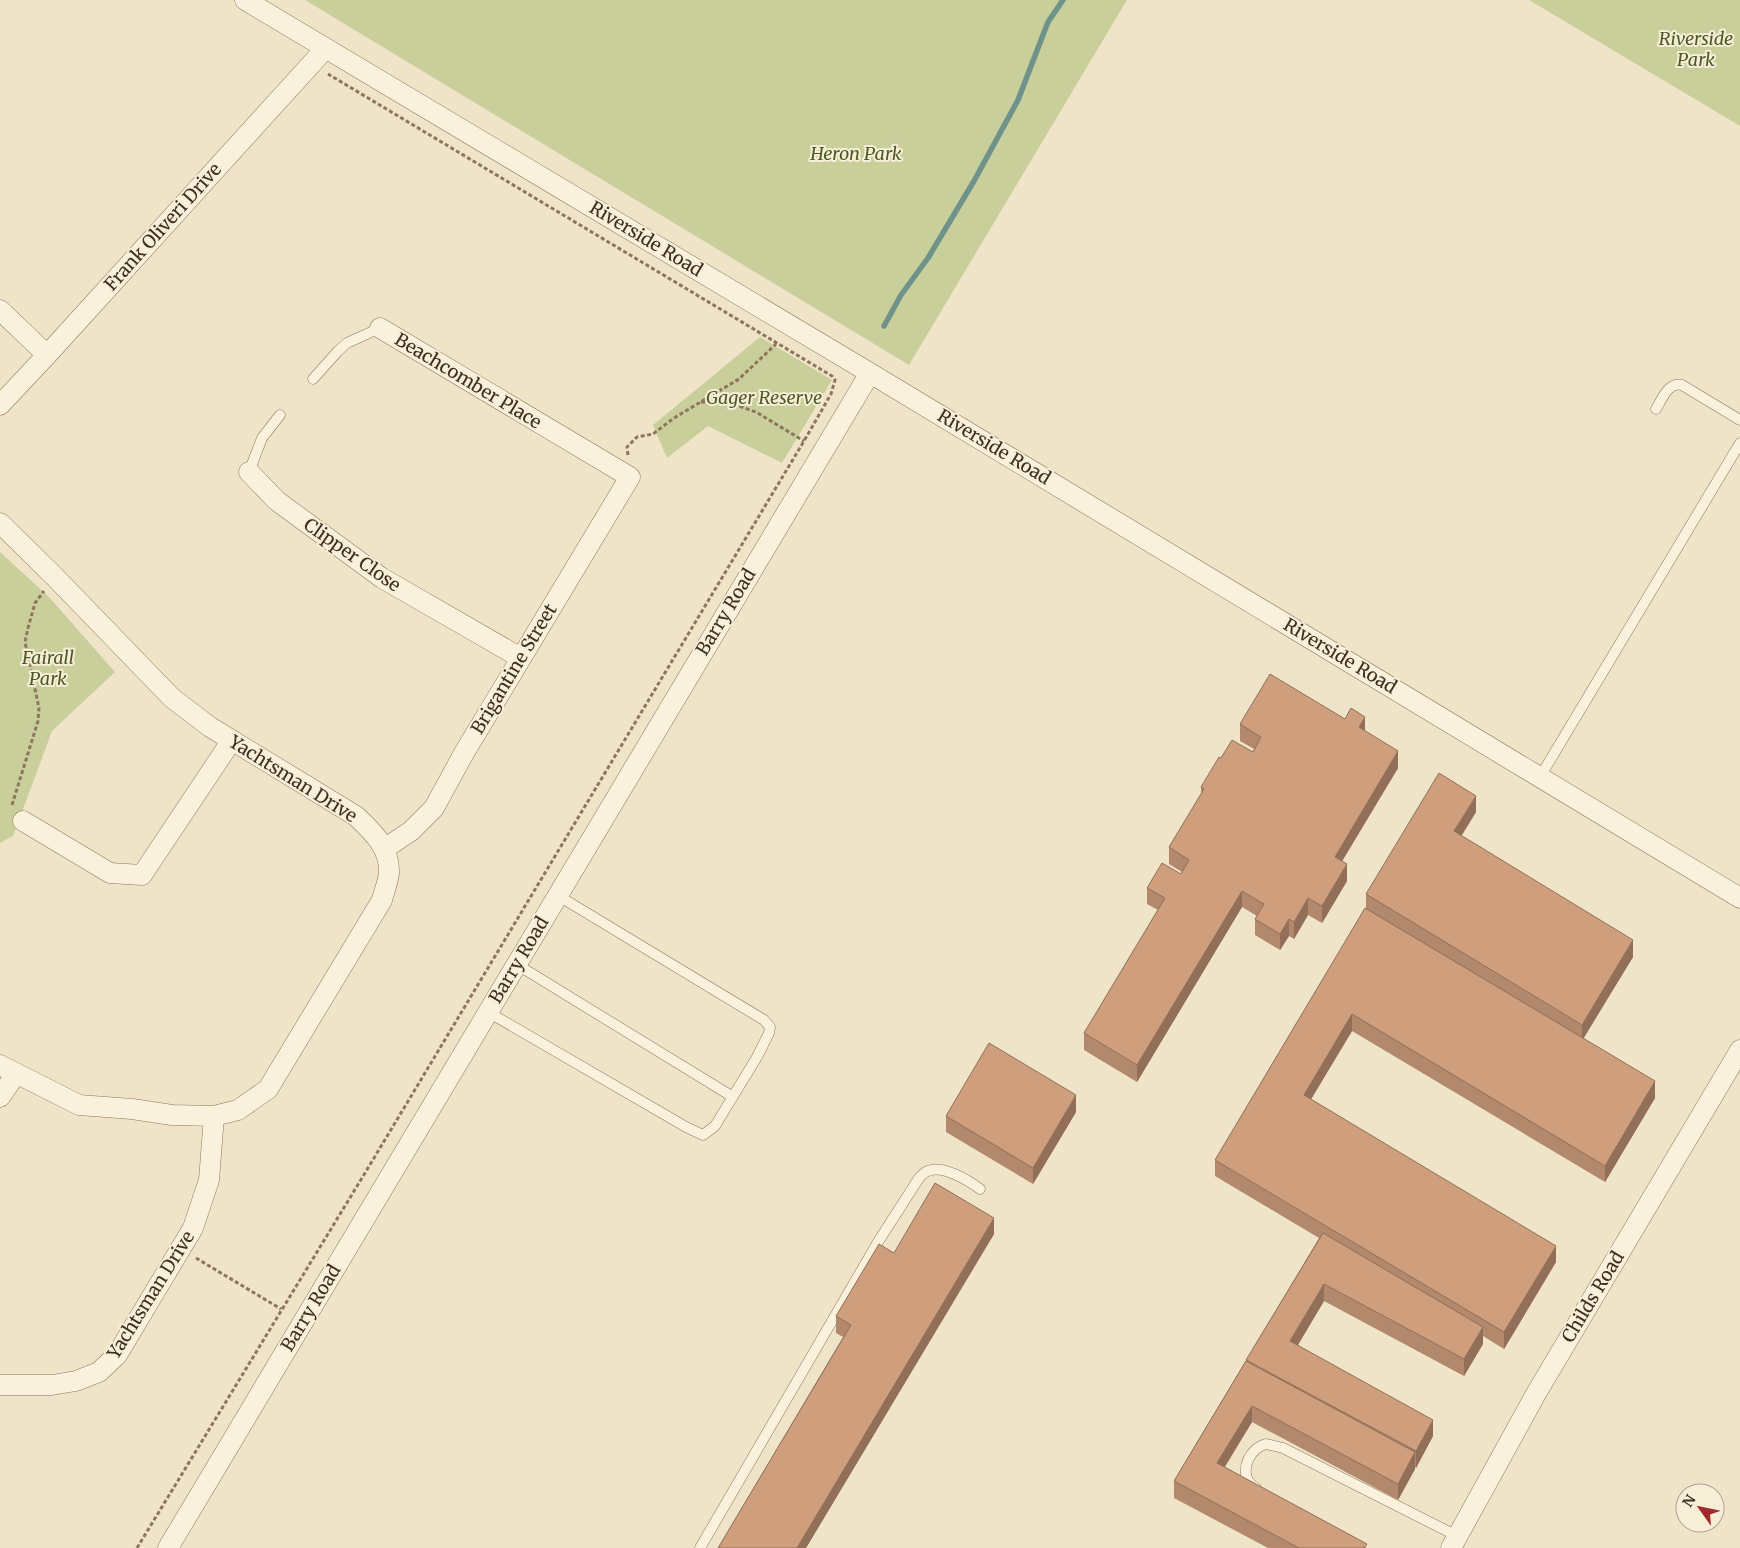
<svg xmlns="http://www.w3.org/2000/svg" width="1740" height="1548" font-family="Merriweather,serif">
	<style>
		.green { fill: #c9cf9b }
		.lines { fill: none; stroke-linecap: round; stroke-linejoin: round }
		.stream { stroke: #6f938a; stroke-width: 5.5 }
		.lane-casing { stroke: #8d765c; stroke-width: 11 }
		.street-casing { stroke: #8d765c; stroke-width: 21 }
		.path { stroke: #8d765c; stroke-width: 3; stroke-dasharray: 4 2.5; stroke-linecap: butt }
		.lane { stroke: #faf1dc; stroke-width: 10 }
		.street { stroke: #faf1dc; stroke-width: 20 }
		.wall { fill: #b2896c }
		.shaded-wall { fill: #916f58 }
		.building { fill: #cf9f7d; stroke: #916f58 }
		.labels { text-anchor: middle; stroke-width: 4; stroke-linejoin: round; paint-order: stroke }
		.park-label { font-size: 18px; font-style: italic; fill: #4d5a26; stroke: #f7eed8 }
		.street-label { font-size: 18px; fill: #3d2e20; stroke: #f7eed8 }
	</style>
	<rect width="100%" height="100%" fill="#f0e4c8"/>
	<!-- green -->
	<path class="green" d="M305,0H1127L909,365Z
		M1529,0H1740V126Z
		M760,337L832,380L782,463L708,426L667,458L653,425Z
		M0,552L49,597L115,672L52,731L13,836L0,843Z"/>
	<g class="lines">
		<!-- stream -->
		<path class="stream" d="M884,326L901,295L928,258L974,181L1018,100L1048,22L1063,0"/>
		<defs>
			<path id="lane" d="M313,379L338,351L347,343L380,328
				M1656,409C1662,399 1669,381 1682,385L1740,420
				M249,472L262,438L280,415
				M1540,777L1740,443
				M516,964L733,1097
				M488,1012L686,1127L703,1135L715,1126L757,1057L769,1033L770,1027L764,1020L557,895
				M1256,1488C1241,1480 1244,1461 1255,1450C1258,1447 1263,1445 1266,1444L1283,1448L1457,1536
				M700,1548L878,1242L919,1178C922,1175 924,1172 928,1171C943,1165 968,1180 980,1189"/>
			<path id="street" d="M245,0L870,373L1740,898
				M0,310L47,355
				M380,328L630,477L464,753L434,808L411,831L384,849
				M0,405L47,355L325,49
				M249,472L277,501L382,578L521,658
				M0,523L54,576L172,698L210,727L356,816C373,832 390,848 389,873C388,882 384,892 382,900L268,1089L238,1110L214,1116L172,1115L132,1109L79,1105L0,1065
				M23,821L110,873L142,875L232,740
				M0,1097L16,1074
				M0,1385H52L76,1381L99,1372L117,1355L193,1228L209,1180L214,1116
				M168,1548L870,373
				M1451,1548L1537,1392L1740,1050"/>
		</defs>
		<!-- lane casing -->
		<use href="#lane" class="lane-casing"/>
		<!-- street casing -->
		<use href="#street" class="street-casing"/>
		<!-- path -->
		<path class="path" d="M701,402L733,404L756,412L804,441
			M628,455L627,447L637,437L653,434L674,418L739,379L776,344
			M12,805L38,721L39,708L25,642L28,628L35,603L44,591
			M196,1258L281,1309
			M137,1548L365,1173L804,441L831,394L835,380L832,376L328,74"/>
		<!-- lane -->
		<use href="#lane" class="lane"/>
		<!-- street -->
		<use href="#street" class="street"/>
	</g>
	<!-- wall -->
	<path class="wall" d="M1240,724L1365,731L1398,768L1342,861L1347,881L1322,923L1308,915L1294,939L1289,936L1280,950L1255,935V919L1257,916L1242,907L1137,1082L1084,1050V1033L1158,910L1147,904V888L1181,874L1182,872L1169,864V847L1201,794V787L1221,758L1253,752L1254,749L1240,741Z
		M1476,812L1461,836L1633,957L1583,1038L1655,1098L1605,1182L1352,1031L1311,1099L1556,1262L1504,1349L1483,1336V1344L1464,1376L1324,1301L1298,1345L1433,1436L1416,1468L1415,1467V1469L1398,1500L1252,1422L1225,1467L1367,1548H1268L1174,1498V1481L1319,1238L1215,1176V1160L1366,908V894Z
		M1076,1112L1033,1184L946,1132V1116Z
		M994,1234L806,1548H718L843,1337L836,1333V1316L894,1253Z"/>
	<!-- shaded-wall -->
	<path class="shaded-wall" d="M1365,717V733L1359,727Z
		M1398,751V768L1335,873V857Z
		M1476,796V812L1454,848V831Z
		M1347,864V881L1322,923V906Z
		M1242,891V907L1137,1082V1065Z
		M1308,898V915L1294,939V922Z
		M1289,919V936L1280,950V934Z
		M1633,940V957L1582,1041V1025Z
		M1352,1014V1031L1304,1111V1095Z
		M1655,1081V1098L1605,1182V1166Z
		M1076,1095V1112L1033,1184V1168Z
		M994,1218V1234L806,1548H797Z
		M1556,1246V1262L1504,1349V1332Z
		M1324,1284V1301L1290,1358V1341Z
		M1483,1327V1344L1464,1376V1359Z
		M1252,1406V1422L1217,1479V1463Z
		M1433,1420V1436L1416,1468V1451Z
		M1415,1452V1469L1398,1500V1484Z"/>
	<!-- building -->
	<path class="building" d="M1270,674L1345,719L1351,708L1365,717L1359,727L1398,751L1335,857L1347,864L1322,906L1308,898L1294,922L1289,919L1280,934L1255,919L1264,904L1242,891L1137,1065L1084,1033L1165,898L1147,888L1162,863L1181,874L1189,860L1169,847L1204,789L1201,787L1219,757L1221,758L1232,740L1253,752L1261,737L1240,724Z
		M1439,773L1476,796L1454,831L1633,940L1582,1025L1366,894Z
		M1365,908L1655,1081L1605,1166L1352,1014L1304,1095L1556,1246L1504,1332L1215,1160Z
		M989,1043L1076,1095L1033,1168L946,1116Z
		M935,1183L994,1218L797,1548H718L851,1325L836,1316L879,1244L894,1253Z
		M1323,1233L1483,1327L1464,1359L1324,1284L1290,1341L1433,1420L1416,1451L1246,1360Z
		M1246,1361L1415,1452L1398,1484L1252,1406L1217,1463L1367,1544L1364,1548H1299L1174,1481Z"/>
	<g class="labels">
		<!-- park labels -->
		<g class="park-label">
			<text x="1696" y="45">Riverside<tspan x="1696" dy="21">Park</tspan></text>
			<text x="856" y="160">Heron Park</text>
			<text x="764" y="404">Gager Reserve</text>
			<text x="48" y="664">Fairall<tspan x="48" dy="21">Park</tspan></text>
		</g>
		<!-- street labels -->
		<g class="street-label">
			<text transform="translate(163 227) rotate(-48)" y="6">Frank Oliveri Drive</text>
			<text transform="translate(646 239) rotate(31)" y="6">Riverside Road</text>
			<text transform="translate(468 381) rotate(31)" y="6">Beachcomber Place</text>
			<text transform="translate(994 447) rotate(31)" y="6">Riverside Road</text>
			<text transform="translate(352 555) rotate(35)" y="6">Clipper Close</text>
			<text transform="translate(726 612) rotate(-59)" y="6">Barry Road</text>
			<text transform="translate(1340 656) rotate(31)" y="6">Riverside Road</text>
			<text transform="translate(514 669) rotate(-59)" y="6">Brigantine Street</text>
			<text transform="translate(293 779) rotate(32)" y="6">Yachtsman Drive</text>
			<text transform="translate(519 960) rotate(-59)" y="6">Barry Road</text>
			<text transform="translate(151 1295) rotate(-58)" y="6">Yachtsman Drive</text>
			<text transform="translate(1593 1297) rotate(-59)" y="6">Childs Road</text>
			<text transform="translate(311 1308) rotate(-59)" y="6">Barry Road</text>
		</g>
	</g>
	<!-- north arrow -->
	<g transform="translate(1700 1508) rotate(303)"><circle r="24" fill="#f7eed8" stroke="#ada18e"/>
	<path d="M0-4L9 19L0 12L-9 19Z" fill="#9e2a2b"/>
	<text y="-8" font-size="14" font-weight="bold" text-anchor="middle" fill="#3d2e20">N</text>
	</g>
</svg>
